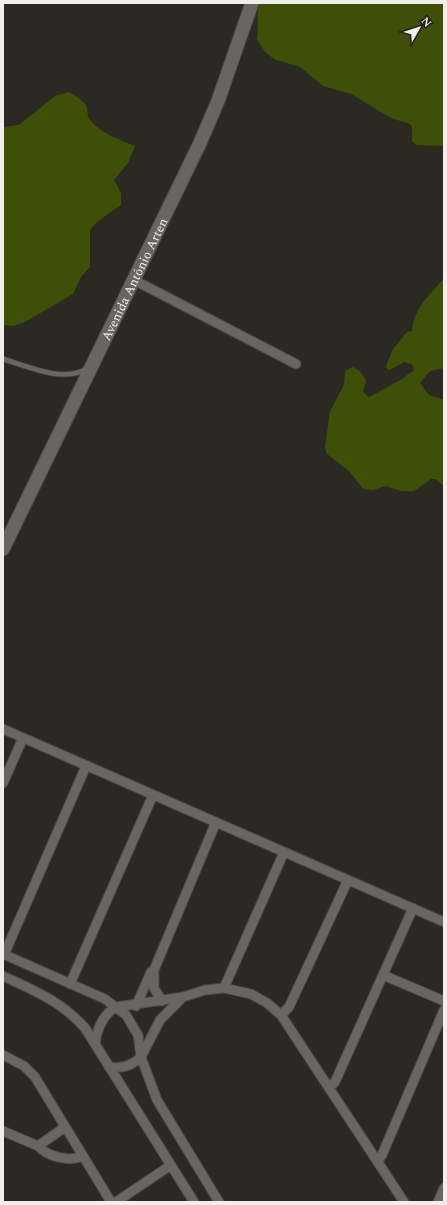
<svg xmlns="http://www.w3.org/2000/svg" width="447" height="1205" font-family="Spectral,serif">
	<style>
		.green { fill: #3e5008 }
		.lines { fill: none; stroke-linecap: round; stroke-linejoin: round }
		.lane-casing { stroke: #4a4641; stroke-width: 6 }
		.street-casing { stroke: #4a4641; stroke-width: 11 }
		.secondary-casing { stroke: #4a4641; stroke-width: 15 }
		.lane { stroke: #6a655e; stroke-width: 4.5 }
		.street { stroke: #6a655e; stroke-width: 9 }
		.secondary { stroke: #6a655e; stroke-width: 13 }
		.labels { text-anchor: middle; stroke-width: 4; stroke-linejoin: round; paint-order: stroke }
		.street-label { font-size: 13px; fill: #f1efeb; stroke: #221f19 }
	</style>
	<rect width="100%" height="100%" fill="#2c2822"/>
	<!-- green -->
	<path class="green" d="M259,3H444V146L416,145L412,141V127L410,124L391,118L351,94L323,86L300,67L276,60L266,53L257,40C259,28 256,15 259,3Z
		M69,92C75,96 85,101 87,108C88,112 87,116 90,120C100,133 120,140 135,146L128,163L114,180L121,193V205L97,222L90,230V267L81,277L73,294L25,322L13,326L4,325L3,127L19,125L55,96Z
		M444,278V368L430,371L420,383L429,395L444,400V487L436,479H431L414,491H401L386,486L373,490L363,489L350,472L327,454L325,447L330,411L344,385L345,371L353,367L361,372L366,381L363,392L369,397L402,379L414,370L412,364L404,362L390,370L387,369L386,366L393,349L407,332L412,331C414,307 430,295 444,278Z"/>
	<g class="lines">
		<defs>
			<path id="lane" d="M3,359C27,366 63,383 86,369"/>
			<path id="street" d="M134,280L296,364
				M3,729L444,922
				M3,783L23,738
				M3,954L105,999L126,1015L138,1035L141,1057L157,1100L219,1202
				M4,955L86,766
				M154,971V988L162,1001
				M383,975L444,1001
				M3,976C35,991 61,1001 85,1028L194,1202
				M70,984L153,795
				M224,988L284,852
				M136,1006L151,972L154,970L216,822
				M281,1015L289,1007L348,880
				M95,1044C97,1029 102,1015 116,1007L183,997L205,990L224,988L251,994L267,1003L281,1015L404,1202
				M3,1055L24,1066L35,1077L111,1202
				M109,1067C122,1069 132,1066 141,1057L160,1020L183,997
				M329,1088L335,1082L413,908
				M3,1131L38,1146C48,1157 69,1162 83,1156
				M38,1146L65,1127
				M378,1161L382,1155L444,1010
				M116,1202L171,1165
				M438,1202L444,1188"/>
			<g id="secondary">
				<path id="s1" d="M3,549L200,143L218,101L252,3"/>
			</g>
		</defs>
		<!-- lane casing -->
		<use href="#lane" class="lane-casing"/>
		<!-- street casing -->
		<use href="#street" class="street-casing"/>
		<!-- secondary casing -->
		<use href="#secondary" class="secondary-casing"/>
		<!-- lane -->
		<use href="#lane" class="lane"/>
		<!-- street -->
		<use href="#street" class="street"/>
		<!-- secondary -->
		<use href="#secondary" class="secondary"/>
	</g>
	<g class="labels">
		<!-- street labels -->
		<g class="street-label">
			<text dy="5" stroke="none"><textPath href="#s1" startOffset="300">Avenida Antônio Arten</textPath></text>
		</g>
	</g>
	<!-- border -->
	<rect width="447" height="1205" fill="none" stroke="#f1efeb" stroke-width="8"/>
	<!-- north arrow -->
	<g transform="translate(419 28) rotate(51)" stroke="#221f19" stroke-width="3" paint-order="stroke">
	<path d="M0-3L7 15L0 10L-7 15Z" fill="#f1efeb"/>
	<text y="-6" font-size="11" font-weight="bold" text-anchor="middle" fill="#f1efeb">N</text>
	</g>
</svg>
